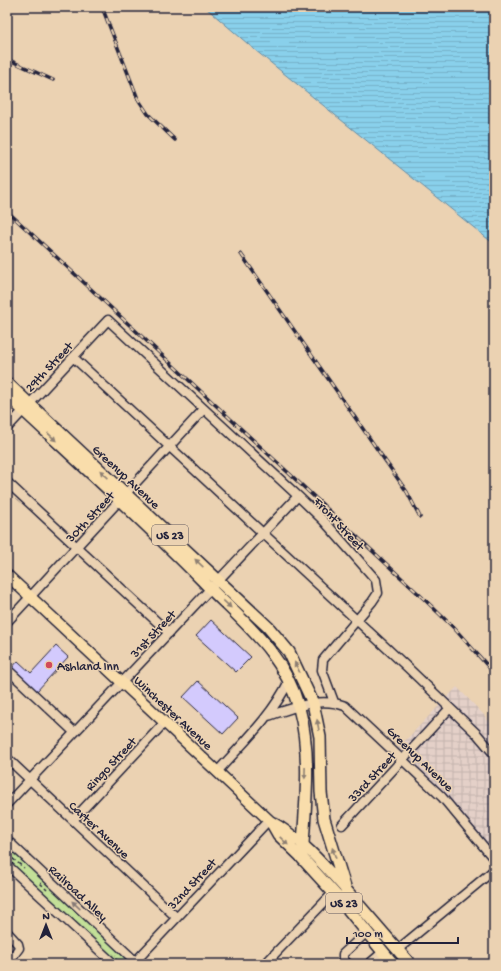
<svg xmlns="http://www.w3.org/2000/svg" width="501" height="971" font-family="'Gochi Hand',sans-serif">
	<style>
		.industrial { fill: url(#industrial-grid) }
		.park { fill: url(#park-tufts); stroke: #72816a }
		.water { fill: url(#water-rules); stroke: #608aa5 }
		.building { fill: #d3cafd; stroke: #22223b }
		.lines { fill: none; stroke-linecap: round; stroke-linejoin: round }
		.minor-casing { stroke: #22223b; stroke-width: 11 }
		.major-casing { stroke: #22223b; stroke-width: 13 }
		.highway-casing { stroke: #22223b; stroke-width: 14 }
		.path { stroke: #22223b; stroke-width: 1.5; stroke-dasharray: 4 3; stroke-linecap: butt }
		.minor { stroke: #ebd2b2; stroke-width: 8 }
		.major { stroke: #f9ddab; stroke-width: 10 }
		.highway { stroke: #f9ddab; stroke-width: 11 }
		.rail-casing { stroke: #22223b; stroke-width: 3.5 }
		.rail { stroke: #ebd2b2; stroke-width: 2; stroke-dasharray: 6; stroke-linecap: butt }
		.oneway { fill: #8e8073 }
		.oneway2 { fill: #867a76 }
		.poi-dot { fill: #d1495b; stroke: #ebd2b2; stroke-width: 1.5 }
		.labels { text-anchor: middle; stroke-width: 3; stroke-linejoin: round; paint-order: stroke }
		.shield { fill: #ebd2b2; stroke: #5e575f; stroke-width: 1 }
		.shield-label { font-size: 12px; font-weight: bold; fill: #22223b }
		.street-label { font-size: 13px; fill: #22223b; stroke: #ebd2b2 }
		.poi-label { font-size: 13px; fill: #22223b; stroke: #ebd2b2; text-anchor: start }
	</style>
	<defs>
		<pattern id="industrial-grid" width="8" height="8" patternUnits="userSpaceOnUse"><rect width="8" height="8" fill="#e4d0c8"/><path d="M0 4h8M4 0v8" fill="none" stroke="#c3b2ad"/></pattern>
		<pattern id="park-tufts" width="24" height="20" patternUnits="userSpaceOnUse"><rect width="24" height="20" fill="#c3e098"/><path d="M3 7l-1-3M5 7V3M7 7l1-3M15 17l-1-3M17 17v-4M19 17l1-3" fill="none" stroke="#a7c084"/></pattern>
		<pattern id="water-rules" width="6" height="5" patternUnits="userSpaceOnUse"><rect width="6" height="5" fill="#89d0eb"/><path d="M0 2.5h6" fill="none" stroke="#76b2ca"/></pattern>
	</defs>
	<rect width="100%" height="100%" fill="#ebd2b2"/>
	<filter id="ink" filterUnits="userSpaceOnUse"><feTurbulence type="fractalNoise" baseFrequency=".025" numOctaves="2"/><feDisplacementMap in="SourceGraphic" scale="8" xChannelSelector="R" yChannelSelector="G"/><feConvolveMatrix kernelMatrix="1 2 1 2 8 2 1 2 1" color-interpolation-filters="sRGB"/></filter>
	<g filter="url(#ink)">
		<!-- industrial -->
		<path class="industrial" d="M457,687L484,715L494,729V851L458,809L398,748Z"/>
		<!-- park -->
		<path class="park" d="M7,845L129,959V964H118L7,860Z"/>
		<!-- water -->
		<path class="water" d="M205,7H494V244L255,50Z"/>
		<!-- building -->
		<path class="building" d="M211,620L251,657L236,672L196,636Z
			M56,646L68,657L36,692L11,669L18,661L31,673Z
			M198,681L238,718L223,734L183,697Z"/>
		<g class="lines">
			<defs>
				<path id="minor" d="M73,357L406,666L477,734L494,754
					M7,428L108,320L298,496L324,521L376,580L378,593L372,602L323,660L322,670L334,702
					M7,482L169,633
					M7,622L204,409
					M7,669L74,732
					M268,716C294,708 319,696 345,706L442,797L494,859
					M7,758L176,917
					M217,772C243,743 272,716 289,681
					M7,804L298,496
					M73,820L165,722
					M342,825L450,708
					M7,840L135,961
					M7,865L114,964
					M7,932L18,944L19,948L7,964
					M397,950L494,870
					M133,964L269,820
					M265,964L334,892
					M348,964L343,959V954L367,932
					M369,964L383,952"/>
				<path id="major" d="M7,575L270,821C300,837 324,865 346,890
					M270,821L278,835L302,858"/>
				<path id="highway" d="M7,383L268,627L289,652L313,703L320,737L321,792L324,819L346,890L410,964
					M7,395C72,456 139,516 202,580C241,621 283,650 299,708C312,755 305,809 302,858L343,903L393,964"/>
			</defs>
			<!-- minor casing -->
			<use href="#minor" class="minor-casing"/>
			<!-- major casing -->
			<use href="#major" class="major-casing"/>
			<!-- highway casing -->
			<use href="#highway" class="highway-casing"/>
			<!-- path -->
			<path class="path" d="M7,854L24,868
				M40,883L47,890"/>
			<!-- minor -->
			<use href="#minor" class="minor"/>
			<!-- major -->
			<use href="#major" class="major"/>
			<!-- highway -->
			<use href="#highway" class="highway"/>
			<defs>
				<path id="rail" d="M102,7L138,99L148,114L175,140
					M7,59L53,80
					M7,211L423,598L454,628L494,673
					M241,254L407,492L420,517"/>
			</defs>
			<!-- rail casing -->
			<use href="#rail" class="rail-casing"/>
			<!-- rail -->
			<use href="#rail" class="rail"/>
		</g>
		<!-- one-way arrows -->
		<defs><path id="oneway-solid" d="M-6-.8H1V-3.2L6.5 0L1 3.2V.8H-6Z"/></defs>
		<g class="oneway">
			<use href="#oneway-solid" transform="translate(52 437) rotate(43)"/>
			<use href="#oneway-solid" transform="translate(104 474) rotate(-137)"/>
			<use href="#oneway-solid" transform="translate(199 563) rotate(-137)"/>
			<use href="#oneway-solid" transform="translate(227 604) rotate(43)"/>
			<use href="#oneway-solid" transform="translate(297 667) rotate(-117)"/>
			<use href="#oneway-solid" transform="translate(318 725) rotate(-100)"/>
			<use href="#oneway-solid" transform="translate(305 773) rotate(91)"/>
			<use href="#oneway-solid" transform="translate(284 841) rotate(44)"/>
			<use href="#oneway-solid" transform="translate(334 853) rotate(-109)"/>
		</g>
		<use class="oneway2" href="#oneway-solid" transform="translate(76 905) rotate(-137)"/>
	</g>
	<!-- markers -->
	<circle class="poi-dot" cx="49" cy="665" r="4"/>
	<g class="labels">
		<!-- shield labels -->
		<g class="shield">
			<rect x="152" y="525" width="36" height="20" rx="3"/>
			<rect x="326" y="893" width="36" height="20" rx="3"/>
		</g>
		<g class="shield-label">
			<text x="170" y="539">US 23</text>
			<text x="344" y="907">US 23</text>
		</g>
		<!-- street labels -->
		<g class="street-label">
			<text transform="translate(48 366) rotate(-47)" y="5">29th Street</text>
			<text transform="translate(127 476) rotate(43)" y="5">Greenup Avenue</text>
			<text transform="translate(89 516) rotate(-47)" y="5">30th Street</text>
			<text transform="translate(340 523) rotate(47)" y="5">Front Street</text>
			<text transform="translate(152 633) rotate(-47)" y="5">31st Street</text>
			<text transform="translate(174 712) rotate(43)" y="5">Winchester Avenue</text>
			<text transform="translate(421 758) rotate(44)" y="5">Greenup Avenue</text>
			<text transform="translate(110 763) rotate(-47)" y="5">Ringo Street</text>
			<text transform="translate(371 776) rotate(-47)" y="5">33rd Street</text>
			<text transform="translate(100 829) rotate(43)" y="5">Carter Avenue</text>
			<text transform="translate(191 883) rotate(-47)" y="5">32nd Street</text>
			<text transform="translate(79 892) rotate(43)" y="5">Railroad Alley</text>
		</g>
		<!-- poi labels -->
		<g class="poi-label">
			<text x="57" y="670">Ashland Inn</text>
		</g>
	</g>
	<!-- margin -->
	<rect width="501" height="971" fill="none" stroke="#ebd2b2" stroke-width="24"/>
	<rect x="12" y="12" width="477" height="947" fill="none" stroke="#22223b" stroke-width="1.5" filter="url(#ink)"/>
	<!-- north arrow -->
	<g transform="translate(46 925)" stroke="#ebd2b2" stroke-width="3" paint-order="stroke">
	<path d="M0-3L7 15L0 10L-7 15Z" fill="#22223b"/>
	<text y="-6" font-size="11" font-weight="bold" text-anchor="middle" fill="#22223b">N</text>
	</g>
	<!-- scale -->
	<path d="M347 937v6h111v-6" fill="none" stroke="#22223b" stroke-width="2"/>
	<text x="353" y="937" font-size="12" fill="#22223b" stroke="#ebd2b2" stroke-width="3" paint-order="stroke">100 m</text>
</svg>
